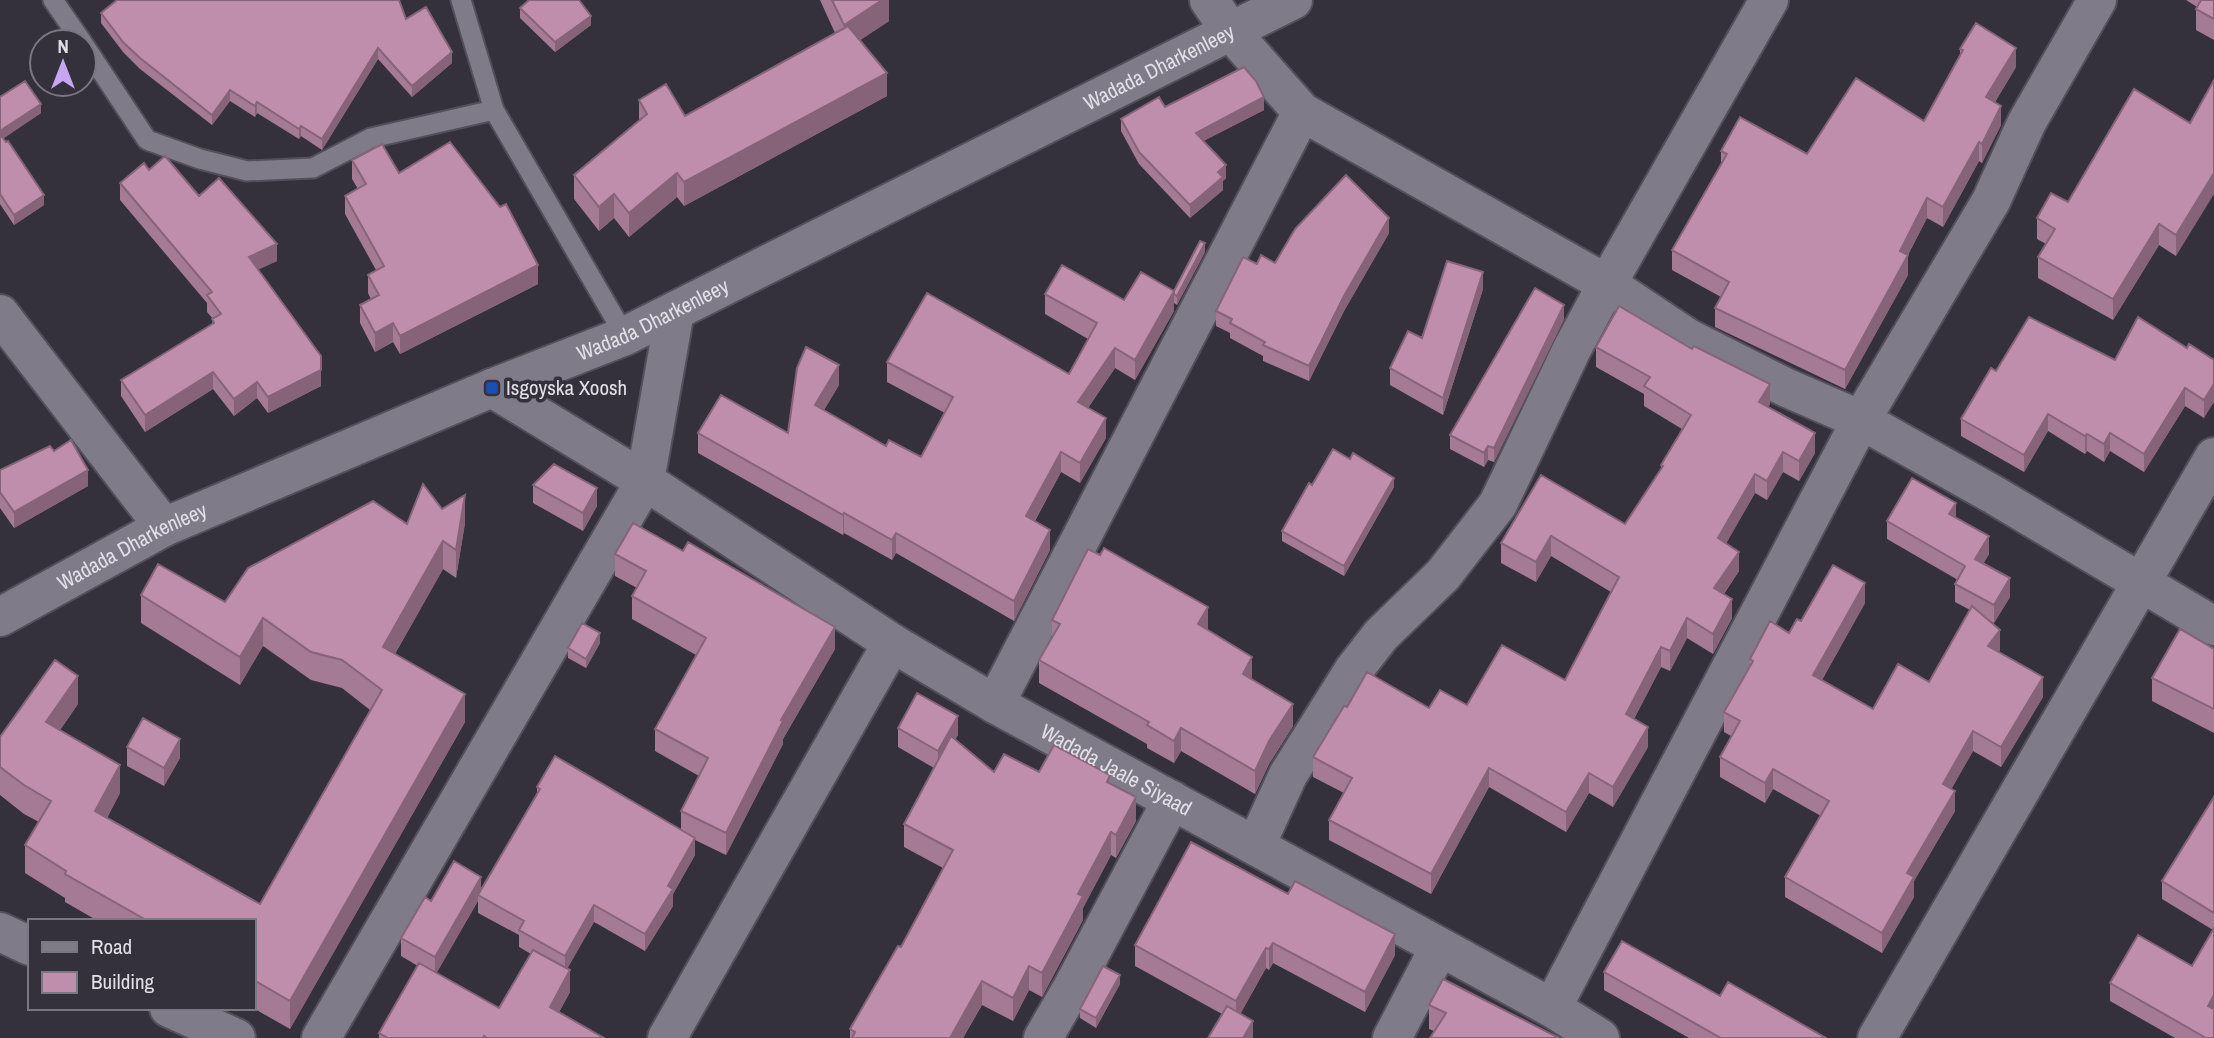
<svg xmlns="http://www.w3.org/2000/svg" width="2214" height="1038" font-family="'Archivo Narrow',sans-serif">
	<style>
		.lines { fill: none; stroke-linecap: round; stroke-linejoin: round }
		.service-casing { stroke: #53505b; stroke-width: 23 }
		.minor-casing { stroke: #53505b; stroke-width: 42 }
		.tertiary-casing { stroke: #53505b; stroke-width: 42 }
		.secondary-casing { stroke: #53505b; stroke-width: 42 }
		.service { stroke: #7f7b89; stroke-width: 19 }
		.minor { stroke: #7f7b89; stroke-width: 38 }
		.tertiary { stroke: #7f7b89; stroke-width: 38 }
		.secondary { stroke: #7f7b89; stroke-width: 38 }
		.wall { fill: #a47a94; fill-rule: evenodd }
		.shaded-wall { fill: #866378 }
		.building { fill: #bf8eac; stroke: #866378; stroke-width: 2 }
		.transit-dot { fill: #1a4fb4; stroke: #34313d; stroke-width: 2.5 }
		.labels { text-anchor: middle; stroke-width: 7; stroke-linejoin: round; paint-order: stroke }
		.street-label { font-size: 21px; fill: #e1dfe7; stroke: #34313d }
		.poi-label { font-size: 21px; fill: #e1dfe7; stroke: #34313d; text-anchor: start }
	</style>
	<rect width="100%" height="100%" fill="#34313d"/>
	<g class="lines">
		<defs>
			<path id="service" d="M53,0L82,42
				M461,0L494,110L625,336
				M84,45L147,140L200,159L247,171L313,168L371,138L494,110"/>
			<path id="minor" d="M1209,0L1231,32L1302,112L1607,284L1688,338L1787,388L1861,420L1994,495L2214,626
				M0,314L164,527
				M995,704L1302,112
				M1256,845L1288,775L1353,671L1381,635L1443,575L1498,504L1572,349L1607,284L1769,0
				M0,932L30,946
				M169,1008L236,1038
				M1552,1008L1861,420L1991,201L2027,122L2097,0
				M321,1038L645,481
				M1043,1038L1072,988L1172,800
				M1392,1038L1439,948
				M1877,1038L2214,457"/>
			<path id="tertiary" d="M667,1038L892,643"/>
			<g id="secondary">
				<path id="s1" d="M492,388L645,481L892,643L995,704L1552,1008L1600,1038"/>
				<path d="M645,481L675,311"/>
				<path id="s2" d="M0,617L164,527L492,388L625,336L1293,0"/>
			</g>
		</defs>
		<!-- service casing -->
		<use href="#service" class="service-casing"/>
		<!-- minor casing -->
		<use href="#minor" class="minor-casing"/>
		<!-- tertiary casing -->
		<use href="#tertiary" class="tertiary-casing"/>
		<!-- secondary casing -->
		<use href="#secondary" class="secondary-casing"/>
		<!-- service -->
		<use href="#service" class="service"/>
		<!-- minor -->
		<use href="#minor" class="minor"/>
		<!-- tertiary -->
		<use href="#tertiary" class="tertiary"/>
		<!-- secondary -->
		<use href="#secondary" class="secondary"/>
	</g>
	<!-- wall -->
	<path class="wall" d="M115,0H399L406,19L452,63L412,97L378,59L322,150L301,136L299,139L257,113L255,117L230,101L212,125L140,69L123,52L101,23V13L116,1Z
		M820,0H889V21L860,40L887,96L684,206L677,197L629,237L614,218L599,231L574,199V175L639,121V100L685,116L835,33Z
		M2186,0H2214V40L2196,30V9L2197,7Z
		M520,8L591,25L555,52L520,18Z
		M1960,49L2016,67L1995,102L2001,125L1982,163L1979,161L1943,227L1927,218L1908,255V275L1845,389L1715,327V308L1721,297L1672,270V250L1721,164V151L1807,154L1924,121L1960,55Z
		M0,97L41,113L3,138L44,205L14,225L0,204Z
		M1165,107L1264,110L1203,141L1226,178L1223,181V190L1190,218L1139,164L1121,131V119Z
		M2190,123L2176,256L2159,245L2113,320L2038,278V257L2046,244L2037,239V218L2068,202Z
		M352,160L399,173L538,284L400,354L393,342L375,352L360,323V305L371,299L368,293V275L376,270L345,214V196L358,189L352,179Z
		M149,170L199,196L277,261L258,269L321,386L268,413L257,398L234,416L213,389L145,432L121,396V380L212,324L213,319L207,312V303L120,200V183Z
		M1389,233L1344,311L1309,381L1263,361V356L1230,338V333L1216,326V311L1257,264L1275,263Z
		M1205,252L1177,305L1174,303V311L1135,380L1115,368L1088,408L1106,438L1080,483L1061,472L1035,521L1050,550L1014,621L896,553L892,560L844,533L843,535L698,453V433H788L839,385L824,410L886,446L921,457L945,413L887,382V362L1069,374L1088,339L1045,314V294L1124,300L1174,291Z
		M1483,289L1443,415L1390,385V368Z
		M1564,319L1494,462L1488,460L1484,467L1450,449V435Z
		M1596,347L1770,404L1768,407L1815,453L1799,481L1783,472L1767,500L1755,493L1726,543L1739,571L1724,594L1732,618L1713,654L1687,638L1670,671L1661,667L1634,719L1648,747L1613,807L1589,793L1566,832L1489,787L1431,894L1329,840V820L1344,793L1313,777V757L1347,707L1429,708L1467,705L1565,680L1611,592L1551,556L1536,582L1501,563V543L1625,524L1661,469V465L1682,429L1644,406V394L1596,367Z
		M2187,348L2214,360L2204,418L2185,406L2144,472L2110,451L2104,462L2087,451L2085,454L2048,431L2024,472L1961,436V419L1996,371L2115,360Z
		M54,451L88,486L14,528L0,508V470Z
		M1350,459L1394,487L1344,576L1282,541V531L1312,485Z
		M533,485L597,506L583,531L533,503Z
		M442,509L465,523L456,578L443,569L395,654L465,722L290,1029L253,1008L254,921H98L65,902V898L25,873V845L39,822L24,814L0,795V737L78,704L60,730L120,793L107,818L260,904L370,710L342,688L311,680L263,646L240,685L141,623V595L225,602Z
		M1956,518L1989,554L1983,564L2010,597L1994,623L1987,619L2000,650L1999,652L2043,697L2001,767L1973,751L1951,789L1955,811L1914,881V897L1882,953L1785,897V877L1821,816L1773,789L1765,803L1720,777V757L1731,736L1724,732V712L1750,666V659L1789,633L1801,621L1865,603L1822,680L1873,709L1929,682L1970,610L1955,602V584L1958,580L1887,539V521Z
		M615,554L835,649L783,739V744L726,855L695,840V855L673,894V906L645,951L594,922L567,968L570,992L559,1012L604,1038H379V1033L418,966L401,956V938L431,901L481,890L537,793V787L681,830V811L699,776L655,751V729L696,655L632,619V596L637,588L615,576ZM478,901V913L519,935V947L531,954L499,1008L436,973Z
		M1052,620L1207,630L1293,726L1269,764L1255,794L1181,751L1174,763L1147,748V744L1039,683V660L1052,639Z
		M600,643L586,668L568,658V648Z
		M2214,649V733L2152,701V678Z
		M898,728L958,735L955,739L994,772H1039L1110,784L1136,821L1116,858L1111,855L1083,908V920L1042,997L1029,990L1013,1021L982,1005L963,1038H850V1029L901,947L943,868L904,847V824L934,768L898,747Z
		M127,747L180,758L164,786L127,766Z
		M2214,797V1038H2175L2110,1001V983L2192,966L2213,930L2162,899V881Z
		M1191,842L1395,955L1365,1012L1273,963L1269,970L1266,968L1240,1014L1253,1038L1222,1014L1135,966V945Z
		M1604,972L1720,996L1826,1038H1689L1604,990Z
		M1120,984L1096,1028L1080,1018V1009Z
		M1429,1005L1559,1038L1434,1031L1429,1029Z"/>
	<!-- shaded-wall -->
	<path class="shaded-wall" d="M882,0H889V21L844,51V25Z
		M591,16V25L555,52V42Z
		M378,48V59L322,150V139Z
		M2016,48V67L1986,117V97Z
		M452,52V63L412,97V86Z
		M887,73V96L684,206V182Z
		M230,90V101L212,125V115Z
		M1264,97V110L1196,145V133Z
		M257,102V113L255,117V106Z
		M41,104V113L0,141V131Z
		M2001,106V125L1982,163V144Z
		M301,126V136L299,139V129Z
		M1979,142V161L1943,227V207Z
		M1226,165V178L1223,181V190L1190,218V205L1218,172Z
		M677,173V197L629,237V213Z
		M2214,173V194L2176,256V235Z
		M614,194V218L599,231V207Z
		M44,195V205L14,225V215Z
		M1927,198V218L1902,266L1908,255V275L1845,389V370L1900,251Z
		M1389,218V233L1344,311L1309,381V366L1344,296Z
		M2159,224V245L2113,320V299Z
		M1205,243V252L1177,305V296Z
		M277,244V261L249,274V257Z
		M538,265V284L400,354V336Z
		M1483,272V289L1443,415V398Z
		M1174,291V311L1135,380V360Z
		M1564,305V319L1494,462V448Z
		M393,323V342L375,352V333Z
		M1115,348V368L1078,422V402Z
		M839,365V385L815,425V405Z
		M321,370V386L268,413V397Z
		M213,372V389L145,432V415Z
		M257,382V398L234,416V399Z
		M1770,384V404L1759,421V402Z
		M2214,384V402L2204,418V400Z
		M2185,388V406L2144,472V454Z
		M2048,414V431L2024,472V455Z
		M1106,418V438L1080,483V463Z
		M1815,433V453L1799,481V461Z
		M2110,433V451L2104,462V444Z
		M2087,434V451L2085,454V436Z
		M1488,446V460L1484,467V453Z
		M1061,452V472L1026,536V516Z
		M1783,452V472L1767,500V481Z
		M88,470V486L14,528V512Z
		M1755,474V493L1718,558V538Z
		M1394,478V487L1344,576V566Z
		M597,488V506L583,531V513Z
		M465,495V523L456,578V550Z
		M1956,503V521L1949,514Z
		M844,513V533L843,535V515Z
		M1050,530V550L1014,621V601Z
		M896,533V553L892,560V540Z
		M1551,536V556L1536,582V562Z
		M1989,536V554L1975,578V559Z
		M443,541V569L383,675V647Z
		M1739,552V571L1714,608V588Z
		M2010,578V597L1994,623V605Z
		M1865,583V603L1813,695V675Z
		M1732,599V618L1713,654V634Z
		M1208,607V630L1198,624Z
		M263,618V646L240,685V657Z
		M1687,618V638L1670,671V651Z
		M835,627V649L783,739V744L726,855V833L781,720Z
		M2000,630V650L1988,666V646Z
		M600,633V643L586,668V659Z
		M1661,647V667L1626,734V714Z
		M1252,657V680L1243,674Z
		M78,676V704L46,750V722Z
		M2043,677V697L2001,767V747Z
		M465,694V722L290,1029V1001Z
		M1293,704V726L1269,764L1255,794V771L1269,741Z
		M958,716V735L938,770V751Z
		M1648,727V747L1613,807V787Z
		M1181,728V751L1174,763V741Z
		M1973,731V751L1943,804V784Z
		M180,739V758L164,786V768Z
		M120,765V793L95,839V811Z
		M1489,768V787L1431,894V874Z
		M1773,769V789L1765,803V783Z
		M1589,773V793L1566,832V812Z
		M1955,791V811L1914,881V897L1882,953V933L1907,873Z
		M1136,797V821L1116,858V835Z
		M1111,832V855L1083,908V920L1042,997V973L1078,894Z
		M695,838V855L673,894V906L645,951V934L668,886Z
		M481,877V895H478V901L435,976V957Z
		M594,905V922L565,973V956Z
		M1395,934V955L1365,1012V992Z
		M1273,943V963L1269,970V949Z
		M1266,948V968L1236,1022V1001Z
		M1029,966V990L1013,1021V998Z
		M570,970V992L550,1029V1007Z
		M1120,975V984L1096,1028V1018Z
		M982,981V1005L963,1038H950Z
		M2214,995V1013L2208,1006Z
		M1253,1021V1038H1243Z"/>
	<!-- building -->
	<path class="building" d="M117,0H399L406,19L426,7L452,52L412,86L378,48L322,139L301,126L299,129L257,102L255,106L230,90L212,115L140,58L123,42L101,13Z
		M529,0H579L591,16L555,42L520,8Z
		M832,0H882L844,25Z
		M2201,0H2214V19L2196,9Z
		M1976,23L2016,48L1986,97L2001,106L1982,144L1979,142L1943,207L1927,198L1900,251L1908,255L1845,370L1715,308L1729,282L1672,250L1727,154L1721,151L1740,117L1807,154L1856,78L1924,121L1963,50L1960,49Z
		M848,26L887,73L684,182L677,173L629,213L614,194L599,207L574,175L647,114L639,100L666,84L685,116Z
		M1244,67L1256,81L1264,97L1196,133L1226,165L1218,172L1223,177L1190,205L1139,152L1121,119L1159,97L1165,107Z
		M2214,80V173L2176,235L2159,224L2113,299L2038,257L2055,229L2037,218L2051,193L2068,202L2134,89L2190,123Z
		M25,81L41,104L0,131V97Z
		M0,134L6,142L8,141L44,195L14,215L0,194Z
		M450,142L500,207L506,204L538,265L400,336L393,323L375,333L360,305L379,295L368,275L384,266L345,196L366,184L352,160L382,144L399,173Z
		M165,156L199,196L219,178L277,244L249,257L321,356V370L268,397L257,382L234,399L213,372L145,415L121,380L214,323L212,319L221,314L207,295L212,292L120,183L144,163L149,170Z
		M1346,175L1389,218L1344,296L1309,366L1263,345L1265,342L1230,323L1232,319L1216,311L1243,257L1257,264L1261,255L1275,263L1295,229Z
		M1200,241L1205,243L1177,296L1174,294V291Z
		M1447,261L1483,272L1443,398L1390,368L1408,331L1422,338Z
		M1062,265L1124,300L1141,272L1174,291L1135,360L1115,348L1078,402L1106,418L1080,463L1061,452L1026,516L1050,530L1014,601L896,533L892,540L844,513L843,515L698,433L721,395L788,433L797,368L806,347L839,365L815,405L886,446L889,440L921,457L953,397L887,362L927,293L1069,374L1097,323L1045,294Z
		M1535,288L1564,305L1494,448L1488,446L1484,453L1450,435Z
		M1619,306L1692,349L1694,346L1770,384L1759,402L1815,433L1799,461L1783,452L1767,481L1755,474L1718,538L1739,552L1714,588L1732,599L1713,634L1687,618L1670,651L1661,647L1626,714L1648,727L1613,787L1589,773L1566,812L1489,768L1431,874L1329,820L1352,778L1313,757L1344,706L1347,707L1367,672L1429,708L1440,690L1467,705L1502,645L1565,680L1619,577L1551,536L1536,562L1501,543L1541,475L1625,524L1663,466L1661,465L1691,415L1644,386L1650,377L1596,347Z
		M2029,317L2115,360L2138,317L2187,348L2189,344L2214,360V384L2204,400L2185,388L2144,454L2110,433L2104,444L2087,434L2085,436L2048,414L2024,455L1961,419L1991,368L1996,371Z
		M71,440L88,470L14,512L0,492V470L50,446L54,451Z
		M1333,449L1350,459L1353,453L1394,478L1344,566L1282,531L1309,483L1312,485Z
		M554,464L597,488L583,513L533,485Z
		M1912,478L1956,503L1949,514L1989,536L1975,559L2010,578L1994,605L1955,584L1965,566L1887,521Z
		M423,484L442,509L465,495L456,550L443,541L383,647L465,694L290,1001L254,980V921H148L65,874L66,871L25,845L51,801L24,785L0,767V737L55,660L78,676L46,722L120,765L95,811L260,904L382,690L342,660L311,652L263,618L240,657L141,595L158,564L225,602L248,568L373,501L407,524Z
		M633,523L683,551L688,542L835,627L781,720L783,721L726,833L681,811L708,758L655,729L706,638L632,596L646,571L615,554Z
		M1104,548L1208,607L1198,624L1252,657L1243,674L1293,704L1269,741L1255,771L1181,728L1174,741L1147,725L1149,722L1039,660L1060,624L1052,620L1088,549L1100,555Z
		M1833,565L1865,583L1813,675L1873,709L1898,664L1929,682L1972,606L2000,630L1988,646L2043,677L2001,747L1973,731L1943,784L1955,791L1907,873L1914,877L1882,933L1785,877L1829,801L1773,769L1765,783L1720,757L1740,721L1724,712L1753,661L1750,659L1770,621L1789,633L1797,619L1801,621Z
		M582,623L600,633L586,659L568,648Z
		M2180,629L2214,649V709L2152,678Z
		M917,693L958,716L938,751L898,728Z
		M143,718L180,739L164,768L127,747Z
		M951,736L994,772L1004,754L1039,772L1054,745L1110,775L1107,782L1136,797L1116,835L1111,832L1078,894L1083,896L1042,973L1029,966L1013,998L982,981L950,1038H852L855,1032L850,1029L898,946L901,947L953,850L904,824Z
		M555,756L695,838L668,886L673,889L645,934L594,905L565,956L519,930L524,921L478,895L540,789L537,787Z
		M2214,797V913L2162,881Z
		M1191,842L1288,894L1295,881L1395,934L1365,992L1273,943L1269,949L1266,948L1236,1001L1135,945Z
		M454,861L481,877L435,957L401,938L425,897L431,901Z
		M2214,928V995L2208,1006L2214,1009V1038H2206L2110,983L2138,935L2192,966Z
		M1622,941L1720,996L1728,982L1826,1038H1721L1604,972Z
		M533,950L570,970L550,1007L604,1038H487L484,1036L483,1038H388L379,1033L419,963L499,1008Z
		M1103,966L1120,975L1096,1018L1080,1009Z
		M1443,979L1559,1038H1430L1446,1013L1429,1005Z
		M1227,1006L1253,1021L1243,1038H1208Z"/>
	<!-- markers -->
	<rect class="transit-dot" x="485" y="381" width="14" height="14" rx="3.5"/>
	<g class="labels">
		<!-- street labels -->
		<g class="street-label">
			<text dy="7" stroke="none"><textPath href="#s2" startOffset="1284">Wadada Dharkenleey</textPath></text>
			<text dy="7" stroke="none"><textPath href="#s2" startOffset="718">Wadada Dharkenleey</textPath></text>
			<text dy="7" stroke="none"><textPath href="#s2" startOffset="150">Wadada Dharkenleey</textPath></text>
			<text dy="7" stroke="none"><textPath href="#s1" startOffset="732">Wadada Jaale Siyaad</textPath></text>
		</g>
		<!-- poi labels -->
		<g class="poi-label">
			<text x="506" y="395">Isgoyska Xoosh</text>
		</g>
	</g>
	<!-- legend -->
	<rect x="28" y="919" width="228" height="91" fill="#34313d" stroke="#797781" stroke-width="2"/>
	<rect x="42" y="942" width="35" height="10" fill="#7f7b89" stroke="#797781" stroke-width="2"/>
	<text x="91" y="954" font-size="21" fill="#e1dfe7">Road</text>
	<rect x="42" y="972" width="35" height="21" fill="#bf8eac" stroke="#797781" stroke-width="2"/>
	<text x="91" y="989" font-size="21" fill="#e1dfe7">Building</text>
	<!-- north arrow -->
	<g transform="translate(63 63)"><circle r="33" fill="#34313d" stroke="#797781" stroke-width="2"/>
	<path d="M0-5L12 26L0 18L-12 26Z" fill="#c5a7f1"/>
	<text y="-10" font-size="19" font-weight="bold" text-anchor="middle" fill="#e1dfe7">N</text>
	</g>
</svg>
